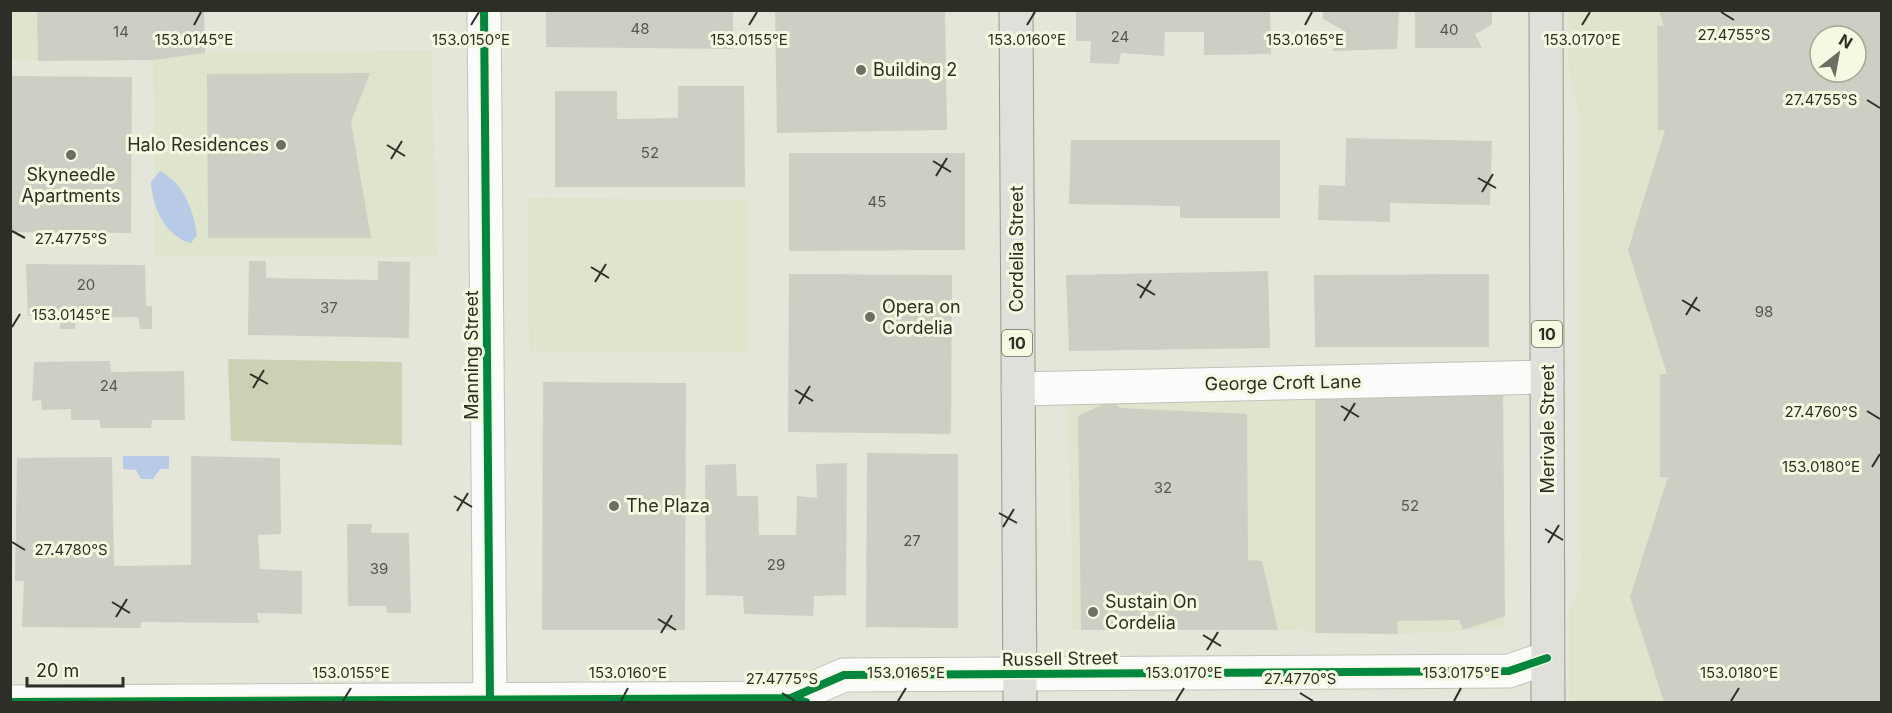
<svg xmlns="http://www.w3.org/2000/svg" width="1892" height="713" font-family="Inter,sans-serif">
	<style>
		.built { fill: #dfe4cd; fill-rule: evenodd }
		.green { fill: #cbd1b2 }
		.water { fill: #b7cae8 }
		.building { fill: #cdcfc5; fill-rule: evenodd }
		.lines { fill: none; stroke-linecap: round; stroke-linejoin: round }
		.minor-casing { stroke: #c1c3ba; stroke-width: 35 }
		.major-casing { stroke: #999c8c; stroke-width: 35 }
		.minor { stroke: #fbfbf9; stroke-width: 33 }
		.major { stroke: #dfe0d9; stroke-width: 33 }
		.cycleway-casing { stroke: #f4f9e1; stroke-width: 11 }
		.cycleway { stroke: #00873e; stroke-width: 8 }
		.ticks { fill: none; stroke: #2d2f26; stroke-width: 2 }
		.poi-dot { fill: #6d6f65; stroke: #f4f9e1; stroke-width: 2 }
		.labels { text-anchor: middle; stroke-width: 6; stroke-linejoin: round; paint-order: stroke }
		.number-label { font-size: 15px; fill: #55574e }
		.shield { fill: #f4f9e1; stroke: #696c5e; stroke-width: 1.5 }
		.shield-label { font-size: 16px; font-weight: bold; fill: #2d2f26 }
		.poi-label { font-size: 18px; fill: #2d2f26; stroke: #f4f9e1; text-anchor: start }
		.street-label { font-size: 18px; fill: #2d2f26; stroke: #f4f9e1 }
		.ticks-label { font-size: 15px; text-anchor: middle; fill: #2d2f26; stroke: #f4f9e1; stroke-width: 6; stroke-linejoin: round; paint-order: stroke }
	</style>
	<rect width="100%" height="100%" fill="#e4e6da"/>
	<!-- built -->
	<path class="built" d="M11,10L204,11L205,53L431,50L437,257L154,256L153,60H11Z
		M1568,11H1881V702H1569V608L1581,588L1580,120L1569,74ZM1820,36H1856V72H1820Z
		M528,198L748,200V352L529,351Z
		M1502,362L1504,628L1398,634L1278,630H1073L1068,370Z"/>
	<!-- green -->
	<path class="green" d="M228,359L402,362V445L231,441Z"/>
	<!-- water -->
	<path class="water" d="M160,171C184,184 193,209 197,235L191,243C166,237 152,207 151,182Z
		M123,456H169V469H160L153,479H141L136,470L123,469Z"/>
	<!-- building -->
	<path class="building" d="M37,10H204L205,53L153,60L38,61Z
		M546,10H733V49L546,47Z
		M775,10H945L947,130L777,133Z
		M1076,10H1270L1271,54L1204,55V32H1165L1164,56L1121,53L1119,64L1090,63L1091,41H1076Z
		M1323,10H1399L1397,49L1332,51L1343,30L1323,19Z
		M1415,10H1492V25L1475,34L1482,48H1415Z
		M1659,10H1882V702H1664L1630,597L1668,477H1660V374H1667L1628,250L1665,130H1658L1657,26H1664ZM1820,36H1856V72H1820Z
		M370,73L351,122L371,238H208L207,74Z
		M10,76L132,77L131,233L10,232Z
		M678,86H744L745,187H555V91H617V119L678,118Z
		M1346,138L1492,141L1490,205L1390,203V222L1318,220L1319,185L1345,186Z
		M1071,140H1280V218H1180V206L1069,204Z
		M789,153H965V250L789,251Z
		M249,261H266V278L378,280V261L410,262L409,338L248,335Z
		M26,264L145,265L146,306H152V329H140L138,317L76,318L75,329H60V317L28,316Z
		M1268,271L1270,348L1069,351L1066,275Z
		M789,274L952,275L951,434L788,432Z
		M1489,274V347H1315L1314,275Z
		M110,361L111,372L184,371L185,420H152L151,428H101L99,420H71V409L42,410L41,400L32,401L34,362Z
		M543,382L686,383L685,630H542Z
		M1503,387L1505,616L1463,630L1459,620L1397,621L1398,634L1315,633V395Z
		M1113,400L1120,408L1247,414L1248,560L1262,561L1278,630H1081L1078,416Z
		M867,453L958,454V628L866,627Z
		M191,456L280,458L281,534L258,535L260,569L302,571V614L257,613L259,623L141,622V628L22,627L24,581H15L17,458L112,457L114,566L191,565Z
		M847,463L846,595L814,596L813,616L744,614L743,596L706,595L705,465L736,464L737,496H758L759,535H796L797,496L817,498L816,464Z
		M347,524H372L371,533H409L411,613H387L386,606H348Z"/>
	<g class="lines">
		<defs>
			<path id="minor" d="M484,10L490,700
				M1018,389L1547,377
				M791,698L844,675L1509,671L1547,658
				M10,702L791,698L806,702"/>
			<path id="major" d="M1016,10L1020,702
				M1546,10L1548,702"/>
		</defs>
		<!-- minor casing -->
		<use href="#minor" class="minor-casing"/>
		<!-- major casing -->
		<use href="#major" class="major-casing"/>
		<!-- minor -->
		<use href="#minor" class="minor"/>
		<!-- major -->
		<use href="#major" class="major"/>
		<defs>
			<path id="cycleway" d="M484,10L490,700
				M791,698L844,675L1509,671L1547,658
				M10,702L791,698L806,702"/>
		</defs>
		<!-- cycleway casing -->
		<use href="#cycleway" class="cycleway-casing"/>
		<!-- cycleway -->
		<use href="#cycleway" class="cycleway"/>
	</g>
	<!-- ticks -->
	<path class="ticks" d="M1721,12L1734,20M194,25L201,12M471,25L479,12M749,25L757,12M1027,25L1035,12M1305,25L1312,12M1582,25L1590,12M1867,100L1880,108M387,145L405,156M391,159L402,141M933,161L951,172M936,176L947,158M1478,178L1496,188M1482,192L1493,174M12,231L25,238M591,267L609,278M595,282L606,264M1137,284L1155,295M1140,298L1151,280M1682,300L1700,311M1686,315L1697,297M12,327L20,314M250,374L268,384M253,388L264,370M795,390L813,401M799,404L810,386M1341,406L1359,417M1867,411L1880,419M1344,421L1355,403M1872,467L1880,454M454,496L472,507M457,511L468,493M999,513L1017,523M1003,527L1014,509M1545,529L1563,540M12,542L25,550M1548,543L1559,525M112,602L130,613M116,617L127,599M658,619L676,630M661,633L672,615M1203,635L1221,646M1207,650L1218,632M782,693L795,701M1300,693L1313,701M343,701L351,688M621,701L628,688M898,701L906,688M1176,701L1184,688M1454,701L1461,688M1731,701L1739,688"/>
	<!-- markers -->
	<g class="poi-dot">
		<circle cx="861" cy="70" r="6"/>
		<circle cx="281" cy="145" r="6"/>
		<circle cx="71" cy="155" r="6"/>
		<circle cx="870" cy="317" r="6"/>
		<circle cx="614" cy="506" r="6"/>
		<circle cx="1093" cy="612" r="6"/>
	</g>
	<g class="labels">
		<!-- number labels -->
		<g class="number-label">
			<text x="640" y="34">48</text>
			<text x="1449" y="35">40</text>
			<text x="121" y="37">14</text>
			<text x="1120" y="42">24</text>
			<text x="650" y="158">52</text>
			<text x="877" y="207">45</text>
			<text x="86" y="290">20</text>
			<text x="329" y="313">37</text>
			<text x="1764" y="317">98</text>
			<text x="109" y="391">24</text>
			<text x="1163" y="493">32</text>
			<text x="1410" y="511">52</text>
			<text x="912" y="546">27</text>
			<text x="776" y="570">29</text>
			<text x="379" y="574">39</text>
		</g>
		<!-- shield labels -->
		<g class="shield">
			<rect x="1532" y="321" width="30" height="26" rx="4.5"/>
			<rect x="1002" y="330" width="30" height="26" rx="4.5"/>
		</g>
		<g class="shield-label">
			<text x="1547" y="340">10</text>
			<text x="1017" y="349">10</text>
		</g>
		<!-- poi labels -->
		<g class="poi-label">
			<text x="873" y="76">Building 2</text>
			<text x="269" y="151" text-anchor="end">Halo Residences</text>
			<text x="71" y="181" text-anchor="middle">Skyneedle<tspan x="71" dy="21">Apartments</tspan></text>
			<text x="882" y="313">Opera on<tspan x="882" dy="21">Cordelia</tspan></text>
			<text x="626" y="512">The Plaza</text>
			<text x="1105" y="608">Sustain On<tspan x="1105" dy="21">Cordelia</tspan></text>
		</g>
		<!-- street labels -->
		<g class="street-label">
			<text transform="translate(1017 249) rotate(-90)" y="6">Cordelia Street</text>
			<text transform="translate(472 355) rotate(-90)" y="6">Manning Street</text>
			<text transform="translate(1283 383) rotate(-1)" y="6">George Croft Lane</text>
			<text transform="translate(1548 429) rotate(-90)" y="6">Merivale Street</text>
			<text transform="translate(1060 659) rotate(-1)" y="6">Russell Street</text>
		</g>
	</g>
	<g class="ticks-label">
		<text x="1734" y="40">27.4755°S</text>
		<text x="194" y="45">153.0145°E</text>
		<text x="471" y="45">153.0150°E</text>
		<text x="749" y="45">153.0155°E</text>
		<text x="1027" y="45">153.0160°E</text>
		<text x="1305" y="45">153.0165°E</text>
		<text x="1582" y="45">153.0170°E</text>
		<text x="1821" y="105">27.4755°S</text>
		<text x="71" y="244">27.4775°S</text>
		<text x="71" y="320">153.0145°E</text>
		<text x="1821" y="417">27.4760°S</text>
		<text x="1821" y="472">153.0180°E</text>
		<text x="71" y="555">27.4780°S</text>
		<text x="351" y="678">153.0155°E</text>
		<text x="628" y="678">153.0160°E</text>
		<text x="906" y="678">153.0165°E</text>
		<text x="1184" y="678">153.0170°E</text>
		<text x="1461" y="678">153.0175°E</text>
		<text x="1739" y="678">153.0180°E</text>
		<text x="782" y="684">27.4775°S</text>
		<text x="1300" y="684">27.4770°S</text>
	</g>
	<!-- border -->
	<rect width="1892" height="713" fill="none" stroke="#2d2f26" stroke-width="24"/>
	<!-- north arrow -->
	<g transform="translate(1838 54) rotate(31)"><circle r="28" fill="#f4f9e1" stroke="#a4a896" stroke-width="1.5"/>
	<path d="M0-4.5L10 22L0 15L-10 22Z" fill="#6d6f65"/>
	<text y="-9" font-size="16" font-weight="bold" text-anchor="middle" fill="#2d2f26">N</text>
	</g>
	<!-- scale -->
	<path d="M27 677v9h96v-9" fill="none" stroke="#2d2f26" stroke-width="3"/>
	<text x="36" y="677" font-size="18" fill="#2d2f26" stroke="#f4f9e1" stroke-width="4.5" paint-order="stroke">20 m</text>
</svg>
